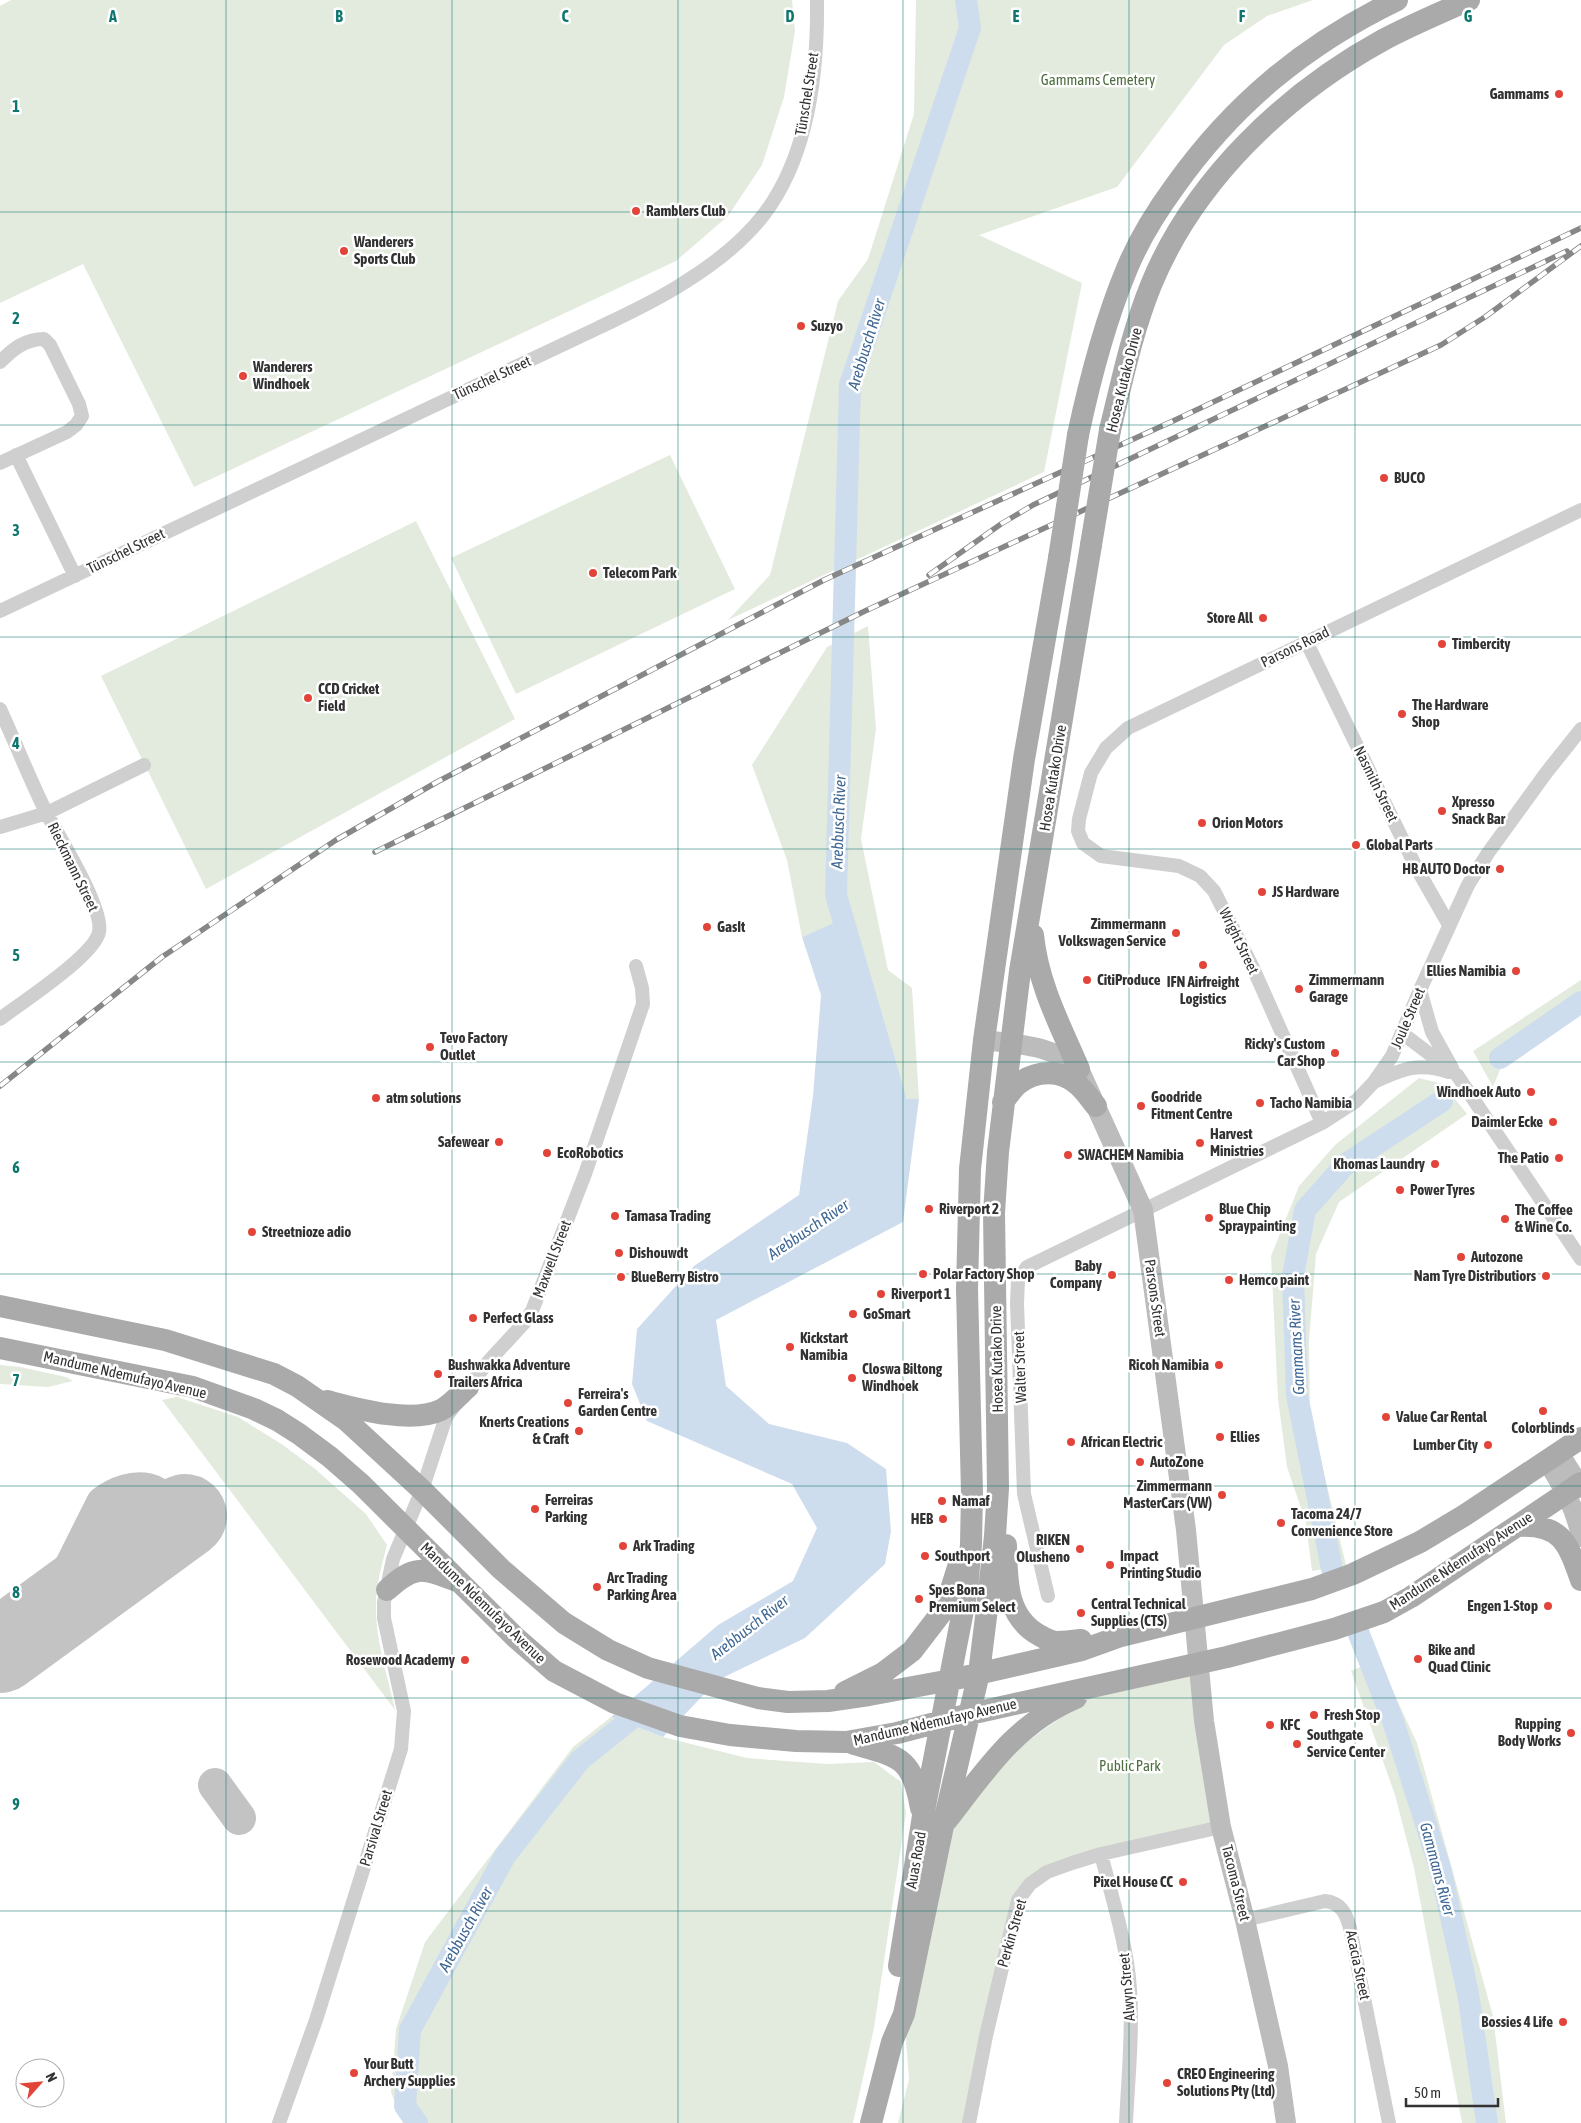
<svg xmlns="http://www.w3.org/2000/svg" width="1581" height="2123" font-family="'Asap Condensed',sans-serif">
	<style>
		.green { fill: #e3ebde }
		.water { fill: #cedded }
		.lines { fill: none; stroke-linecap: round; stroke-linejoin: round }
		.river { stroke: #cedded; stroke-width: 22 }
		.taxiway { stroke: #c3c3c3; stroke-width: 34 }
		.runway { stroke: #c3c3c3; stroke-width: 84 }
		.street { stroke: #cfcfcf; stroke-width: 14 }
		.secondary { stroke: #bcbcbc; stroke-width: 20 }
		.primary { stroke: #aaa; stroke-width: 22 }
		.rail-casing { stroke: #878787; stroke-width: 5.5 }
		.rail { stroke: #fff; stroke-width: 4; stroke-dasharray: 11; stroke-linecap: butt }
		.primary-bridge { stroke: #aaa; stroke-width: 22 }
		.grid { fill: none; stroke: #0f766e; stroke-width: 1; stroke-opacity: 0.55 }
		.poi-dot { fill: #e3443a; stroke: #fff; stroke-width: 2 }
		.labels { text-anchor: middle; stroke-width: 5; stroke-linejoin: round; paint-order: stroke }
		.park-label { font-size: 15px; fill: #4f6e3f; stroke: #fff }
		.street-label { font-size: 15px; fill: #323232; stroke: #fff }
		.poi-label { font-size: 15px; font-weight: bold; fill: #323232; stroke: #fff; text-anchor: start }
		.water-label { font-size: 16px; font-style: italic; fill: #406894; stroke: #fff }
		.grid-label { font-size: 16px; text-anchor: middle; font-weight: bold; fill: #0f766e; stroke: #fff; stroke-width: 5; stroke-linejoin: round; paint-order: stroke }
	</style>
	<rect width="100%" height="100%" fill="#fff"/>
	<!-- green -->
	<path class="green" d="M11,0H792L795,31L784,97L762,165L728,216L676,261L194,487L83,264L0,303V6Z
		M916,0H1313L1267,16L1224,45L1117,187L979,235L1082,283L1044,472L728,620L770,575L838,301L868,259L914,114Z
		M670,455L735,589L516,694L451,558Z
		M416,521L515,719L206,889L101,676Z
		M868,626L876,729L861,839L888,970L912,988L919,1099L895,1098L843,920L802,937L787,860L752,765L827,647Z
		M1581,980V1013L1502,1065L1493,1087L1473,1051Z
		M1419,1078L1443,1084L1467,1114L1339,1202L1316,1254L1309,1341L1310,1415L1346,1565L1312,1571L1306,1523L1287,1467L1278,1399L1271,1256L1299,1186L1335,1145Z
		M0,1365L20,1367L66,1377L73,1381L48,1387L0,1384Z
		M177,1397L238,1417L280,1443L314,1468L366,1514L387,1545C382,1565 375,1587 376,1609C376,1643 388,1677 395,1710L162,1400Z
		M1378,1659L1417,1743L1493,2016L1506,2123H1462L1414,1868L1395,1795L1351,1671Z
		M1198,1662L1221,1827L1047,1872L1018,1900L969,2123H898L909,2079L904,2014L943,1826L1009,1754L1109,1684Z
		M611,1717L663,1737L747,1758L827,1764L874,1762L901,1782L906,1813L874,2028L853,2123H403L391,2092L396,2029L425,1942L573,1747Z"/>
	<!-- water -->
	<path class="water" d="M843,919L895,1098L919,1099L903,1222L716,1320L726,1386L769,1424L847,1443L886,1469L891,1531L885,1564L805,1638L718,1680L663,1737L611,1717L718,1625L793,1581L817,1528L792,1484L647,1421L632,1384L637,1329L694,1266L799,1195L813,1096L821,995L802,937Z"/>
	<g class="lines">
		<!-- river -->
		<path class="river" d="M1500,1058L1581,1002
			M884,1127L895,1098L836,895L850,385L970,28L966,0
			M1332,1569L1297,1395L1293,1276L1305,1210L1346,1164L1442,1101
			M1355,1624L1393,1721L1440,1868L1468,1993L1487,2123
			M417,2123L405,2106L410,2030L505,1856L580,1760L650,1704"/>
		<!-- taxiway -->
		<path class="taxiway" d="M41,1621L53,1603L103,1503C132,1481 170,1483 172,1526
			M215,1785L239,1818"/>
		<!-- runway -->
		<path class="runway" d="M0,1651L185,1516"/>
		<!-- street -->
		<path class="street" d="M0,362C13,349 25,339 44,339L50,345L79,404L82,416L76,425L67,432L0,463
			M16,455L75,576
			M0,611L598,328C627,314 658,300 685,282C714,264 744,241 765,213C809,154 818,72 817,0
			M1306,641L1416,867L1449,925
			M0,709C16,744 30,780 47,814C59,837 104,908 99,932C95,955 21,1003 0,1019
			M0,827L47,813L144,765
			M1420,990L1432,1032L1452,1068
			M1402,1033L1457,1075L1581,1259
			M1374,1082C1403,1069 1417,1062 1449,1072
			M1322,1123L1253,968L1214,891L1200,876L1179,866L1101,856L1083,843L1078,831L1079,819L1091,773L1106,748L1128,728L1581,510
			M1048,1596L1024,1494L1017,1303L1018,1280L1027,1267L1322,1123L1356,1101L1374,1082L1392,1056L1420,990L1468,885L1488,853L1546,773L1581,729
			M1101,1854C1112,1898 1127,1944 1130,1989C1133,2033 1128,2079 1126,2123
			M1245,1920L1325,1901C1341,1903 1346,1913 1350,1928L1389,2123
			M279,2123L316,2020L401,1749L404,1711L384,1618V1602L393,1559L422,1490L446,1417L488,1362L524,1323L532,1311L585,1174L643,1004L642,988L636,966
			M969,2123L986,2036L1018,1900L1030,1884L1047,1872L1072,1863L1101,1854L1221,1827"/>
		<!-- secondary -->
		<path class="secondary" d="M984,1040C1020,1045 1050,1044 1079,1069L1143,1210L1186,1530L1204,1721L1221,1827L1245,1920L1278,2066L1286,2123
			M1559,1453L1581,1488
			M1547,1461C1562,1485 1576,1509 1581,1537"/>
		<!-- primary -->
		<path class="primary" d="M1110,430C1122,381 1132,332 1151,285C1194,180 1285,94 1383,40C1411,25 1440,13 1469,0
			M1078,435C1090,379 1104,324 1126,271C1138,241 1156,212 1175,186C1234,103 1306,44 1397,0
			M1033,935C1038,984 1060,1025 1079,1069
			M1003,1102C1008,1096 1012,1089 1018,1084C1036,1070 1061,1069 1078,1085C1085,1091 1090,1099 1096,1106
			M0,1306L165,1340L274,1374L297,1386L346,1420L422,1490L501,1569L564,1623L608,1650L648,1668L758,1698L788,1702L828,1701L869,1695L951,1680L1082,1650L1121,1636L1312,1589L1353,1574L1420,1542L1465,1515L1581,1438
			M0,1348L193,1387L254,1409L277,1420L299,1434L330,1457L361,1484L515,1637L554,1671L615,1703L680,1726L730,1735L796,1741L846,1742L897,1733L970,1714L1227,1657L1334,1629L1384,1612L1411,1597L1581,1483
			M327,1401C358,1409 411,1424 441,1410C451,1405 460,1394 468,1387
			M1517,1526C1561,1523 1568,1543 1581,1580
			M1006,1545C1007,1578 1005,1616 1039,1635C1044,1638 1051,1642 1057,1642C1065,1642 1073,1641 1081,1640
			M387,1590C415,1564 423,1568 457,1581
			M845,1692L883,1673L912,1651L945,1608L960,1561
			M854,1744C900,1757 912,1757 921,1808
			M947,1820C986,1770 1015,1724 1076,1698
			M899,1966L923,1816L967,1590L971,1544L972,1493L967,1289L970,1169L984,1040L1024,759L1059,558
			M871,2123L892,2042L904,2014L943,1826L979,1673L987,1609L995,1536L998,1488L994,1213L998,1152L1020,971L1091,545"/>
		<defs>
			<path id="rail" d="M929,575L1001,524L1033,505L1567,251
				M375,852L865,611L1441,345L1485,317L1581,246
				M0,1086L162,957L336,840L437,782L824,580L1173,421L1581,228"/>
		</defs>
		<!-- rail casing -->
		<use href="#rail" class="rail-casing"/>
		<!-- rail -->
		<use href="#rail" class="rail"/>
		<!-- primary-bridge -->
		<path class="primary-bridge" d="M1091,545L1110,430
			M1059,558L1078,435"/>
	</g>
	<!-- grid -->
	<path class="grid" d="M226,0V2123M452,0V2123M678,0V2123M903,0V2123M1129,0V2123M1355,0V2123M0,212H1581M0,425H1581M0,637H1581M0,849H1581M0,1062H1581M0,1274H1581M0,1486H1581M0,1698H1581M0,1911H1581"/>
	<!-- markers -->
	<g class="poi-dot">
		<circle cx="1559" cy="94" r="5"/>
		<circle cx="636" cy="211" r="5"/>
		<circle cx="344" cy="251" r="5"/>
		<circle cx="801" cy="326" r="5"/>
		<circle cx="243" cy="376" r="5"/>
		<circle cx="1384" cy="478" r="5"/>
		<circle cx="593" cy="573" r="5"/>
		<circle cx="1263" cy="618" r="5"/>
		<circle cx="1442" cy="644" r="5"/>
		<circle cx="308" cy="698" r="5"/>
		<circle cx="1402" cy="714" r="5"/>
		<circle cx="1442" cy="811" r="5"/>
		<circle cx="1202" cy="823" r="5"/>
		<circle cx="1356" cy="845" r="5"/>
		<circle cx="1500" cy="869" r="5"/>
		<circle cx="1262" cy="892" r="5"/>
		<circle cx="707" cy="927" r="5"/>
		<circle cx="1176" cy="933" r="5"/>
		<circle cx="1203" cy="965" r="5"/>
		<circle cx="1516" cy="971" r="5"/>
		<circle cx="1087" cy="980" r="5"/>
		<circle cx="1299" cy="989" r="5"/>
		<circle cx="430" cy="1047" r="5"/>
		<circle cx="1335" cy="1053" r="5"/>
		<circle cx="1531" cy="1092" r="5"/>
		<circle cx="376" cy="1098" r="5"/>
		<circle cx="1260" cy="1103" r="5"/>
		<circle cx="1141" cy="1106" r="5"/>
		<circle cx="1553" cy="1122" r="5"/>
		<circle cx="499" cy="1142" r="5"/>
		<circle cx="1200" cy="1143" r="5"/>
		<circle cx="547" cy="1153" r="5"/>
		<circle cx="1068" cy="1155" r="5"/>
		<circle cx="1559" cy="1158" r="5"/>
		<circle cx="1435" cy="1164" r="5"/>
		<circle cx="1400" cy="1190" r="5"/>
		<circle cx="929" cy="1209" r="5"/>
		<circle cx="615" cy="1216" r="5"/>
		<circle cx="1209" cy="1218" r="5"/>
		<circle cx="1505" cy="1219" r="5"/>
		<circle cx="252" cy="1232" r="5"/>
		<circle cx="619" cy="1253" r="5"/>
		<circle cx="1461" cy="1257" r="5"/>
		<circle cx="923" cy="1274" r="5"/>
		<circle cx="1112" cy="1275" r="5"/>
		<circle cx="1546" cy="1276" r="5"/>
		<circle cx="621" cy="1277" r="5"/>
		<circle cx="1229" cy="1280" r="5"/>
		<circle cx="881" cy="1294" r="5"/>
		<circle cx="853" cy="1314" r="5"/>
		<circle cx="473" cy="1318" r="5"/>
		<circle cx="790" cy="1347" r="5"/>
		<circle cx="1219" cy="1365" r="5"/>
		<circle cx="438" cy="1374" r="5"/>
		<circle cx="852" cy="1378" r="5"/>
		<circle cx="568" cy="1403" r="5"/>
		<circle cx="1543" cy="1411" r="5"/>
		<circle cx="1386" cy="1417" r="5"/>
		<circle cx="579" cy="1431" r="5"/>
		<circle cx="1220" cy="1437" r="5"/>
		<circle cx="1071" cy="1442" r="5"/>
		<circle cx="1488" cy="1445" r="5"/>
		<circle cx="1140" cy="1462" r="5"/>
		<circle cx="1222" cy="1495" r="5"/>
		<circle cx="942" cy="1501" r="5"/>
		<circle cx="535" cy="1509" r="5"/>
		<circle cx="943" cy="1519" r="5"/>
		<circle cx="1281" cy="1523" r="5"/>
		<circle cx="623" cy="1546" r="5"/>
		<circle cx="1080" cy="1549" r="5"/>
		<circle cx="925" cy="1556" r="5"/>
		<circle cx="1110" cy="1565" r="5"/>
		<circle cx="597" cy="1587" r="5"/>
		<circle cx="919" cy="1599" r="5"/>
		<circle cx="1548" cy="1606" r="5"/>
		<circle cx="1081" cy="1613" r="5"/>
		<circle cx="1418" cy="1659" r="5"/>
		<circle cx="465" cy="1660" r="5"/>
		<circle cx="1314" cy="1715" r="5"/>
		<circle cx="1270" cy="1725" r="5"/>
		<circle cx="1571" cy="1733" r="5"/>
		<circle cx="1297" cy="1744" r="5"/>
		<circle cx="1183" cy="1882" r="5"/>
		<circle cx="1563" cy="2022" r="5"/>
		<circle cx="354" cy="2073" r="5"/>
		<circle cx="1167" cy="2083" r="5"/>
	</g>
	<g class="labels">
		<!-- park labels -->
		<g class="park-label">
			<text x="1098" y="85">Gammams Cemetery</text>
			<text x="1130" y="1771">Public Park</text>
		</g>
		<!-- street labels -->
		<g class="street-label">
			<text transform="translate(807 94) rotate(-81)" y="5">Tünschel Street</text>
			<text transform="translate(492 378) rotate(-25)" y="5">Tünschel Street</text>
			<text transform="translate(1124 380) rotate(-76)" y="5">Hosea Kutako Drive</text>
			<text transform="translate(126 551) rotate(-26)" y="5">Tünschel Street</text>
			<text transform="translate(1295 647) rotate(-26)" y="5">Parsons Road</text>
			<text transform="translate(1053 778) rotate(-81)" y="5">Hosea Kutako Drive</text>
			<text transform="translate(1376 784) rotate(64)" y="5">Nasmith Street</text>
			<text transform="translate(73 867) rotate(64)" y="5">Rieckmann Street</text>
			<text transform="translate(1239 941) rotate(64)" y="5">Wright Street</text>
			<text transform="translate(1408 1018) rotate(-67)" y="5">Joule Street</text>
			<text transform="translate(552 1259) rotate(-69)" y="5">Maxwell Street</text>
			<text transform="translate(1155 1298) rotate(82)" y="5">Parsons Street</text>
			<text transform="translate(997 1359) rotate(-91)" y="5">Hosea Kutako Drive</text>
			<text transform="translate(1020 1367) rotate(-92)" y="5">Walter Street</text>
			<text transform="translate(125 1375) rotate(13)" y="5">Mandume Ndemufayo Avenue</text>
			<text transform="translate(1461 1561) rotate(-33)" y="5">Mandume Ndemufayo Avenue</text>
			<text transform="translate(483 1603) rotate(44)" y="5">Mandume Ndemufayo Avenue</text>
			<text transform="translate(935 1722) rotate(-13)" y="5">Mandume Ndemufayo Avenue</text>
			<text transform="translate(376 1828) rotate(-73)" y="5">Parsival Street</text>
			<text transform="translate(916 1860) rotate(-80)" y="5">Auas Road</text>
			<text transform="translate(1236 1883) rotate(76)" y="5">Tacoma Street</text>
			<text transform="translate(1012 1933) rotate(-74)" y="5">Perkin Street</text>
			<text transform="translate(1358 1965) rotate(78)" y="5">Acacia Street</text>
			<text transform="translate(1127 1987) rotate(-95)" y="5">Alwyn Street</text>
		</g>
		<!-- poi labels -->
		<g class="poi-label">
			<text x="1549" y="99" text-anchor="end">Gammams</text>
			<text x="646" y="216">Ramblers Club</text>
			<text x="354" y="247">Wanderers<tspan x="354" dy="17">Sports Club</tspan></text>
			<text x="811" y="331">Suzyo</text>
			<text x="253" y="372">Wanderers<tspan x="253" dy="17">Windhoek</tspan></text>
			<text x="1394" y="483">BUCO</text>
			<text x="603" y="578">Telecom Park</text>
			<text x="1253" y="623" text-anchor="end">Store All</text>
			<text x="1452" y="649">Timbercity</text>
			<text x="318" y="694">CCD Cricket<tspan x="318" dy="17">Field</tspan></text>
			<text x="1412" y="710">The Hardware<tspan x="1412" dy="17">Shop</tspan></text>
			<text x="1452" y="807">Xpresso<tspan x="1452" dy="17">Snack Bar</tspan></text>
			<text x="1212" y="828">Orion Motors</text>
			<text x="1366" y="850">Global Parts</text>
			<text x="1490" y="874" text-anchor="end">HB AUTO Doctor</text>
			<text x="1272" y="897">JS Hardware</text>
			<text x="1166" y="929" text-anchor="end">Zimmermann<tspan x="1166" dy="17">Volkswagen Service</tspan></text>
			<text x="717" y="932">GasIt</text>
			<text x="1506" y="976" text-anchor="end">Ellies Namibia</text>
			<text x="1097" y="985">CitiProduce</text>
			<text x="1309" y="985">Zimmermann<tspan x="1309" dy="17">Garage</tspan></text>
			<text x="1203" y="987" text-anchor="middle">IFN Airfreight<tspan x="1203" dy="17">Logistics</tspan></text>
			<text x="440" y="1043">Tevo Factory<tspan x="440" dy="17">Outlet</tspan></text>
			<text x="1325" y="1049" text-anchor="end">Ricky's Custom<tspan x="1325" dy="17">Car Shop</tspan></text>
			<text x="1521" y="1097" text-anchor="end">Windhoek Auto</text>
			<text x="1151" y="1102">Goodride<tspan x="1151" dy="17">Fitment Centre</tspan></text>
			<text x="386" y="1103">atm solutions</text>
			<text x="1270" y="1108">Tacho Namibia</text>
			<text x="1543" y="1127" text-anchor="end">Daimler Ecke</text>
			<text x="1210" y="1139">Harvest<tspan x="1210" dy="17">Ministries</tspan></text>
			<text x="489" y="1147" text-anchor="end">Safewear</text>
			<text x="557" y="1158">EcoRobotics</text>
			<text x="1078" y="1160">SWACHEM Namibia</text>
			<text x="1549" y="1163" text-anchor="end">The Patio</text>
			<text x="1425" y="1169" text-anchor="end">Khomas Laundry</text>
			<text x="1410" y="1195">Power Tyres</text>
			<text x="939" y="1214">Riverport 2</text>
			<text x="1219" y="1214">Blue Chip<tspan x="1219" dy="17">Spraypainting</tspan></text>
			<text x="1515" y="1215">The Coffee<tspan x="1515" dy="17">&amp; Wine Co.</tspan></text>
			<text x="625" y="1221">Tamasa Trading</text>
			<text x="262" y="1237">Streetnioze adio</text>
			<text x="629" y="1258">Dishouwdt</text>
			<text x="1471" y="1262">Autozone</text>
			<text x="1102" y="1271" text-anchor="end">Baby<tspan x="1102" dy="17">Company</tspan></text>
			<text x="933" y="1279">Polar Factory Shop</text>
			<text x="1536" y="1281" text-anchor="end">Nam Tyre Distributiors</text>
			<text x="631" y="1282">BlueBerry Bistro</text>
			<text x="1239" y="1285">Hemco paint</text>
			<text x="891" y="1299">Riverport 1</text>
			<text x="863" y="1319">GoSmart</text>
			<text x="483" y="1323">Perfect Glass</text>
			<text x="800" y="1343">Kickstart<tspan x="800" dy="17">Namibia</tspan></text>
			<text x="448" y="1370">Bushwakka Adventure<tspan x="448" dy="17">Trailers Africa</tspan></text>
			<text x="1209" y="1370" text-anchor="end">Ricoh Namibia</text>
			<text x="862" y="1374">Closwa Biltong<tspan x="862" dy="17">Windhoek</tspan></text>
			<text x="578" y="1399">Ferreira's<tspan x="578" dy="17">Garden Centre</tspan></text>
			<text x="1396" y="1422">Value Car Rental</text>
			<text x="569" y="1427" text-anchor="end">Knerts Creations<tspan x="569" dy="17">&amp; Craft</tspan></text>
			<text x="1543" y="1433" text-anchor="middle">Colorblinds</text>
			<text x="1230" y="1442">Ellies</text>
			<text x="1081" y="1447">African Electric</text>
			<text x="1478" y="1450" text-anchor="end">Lumber City</text>
			<text x="1150" y="1467">AutoZone</text>
			<text x="1212" y="1491" text-anchor="end">Zimmermann<tspan x="1212" dy="17">MasterCars (VW)</tspan></text>
			<text x="545" y="1505">Ferreiras<tspan x="545" dy="17">Parking</tspan></text>
			<text x="952" y="1506">Namaf</text>
			<text x="1291" y="1519">Tacoma 24/7<tspan x="1291" dy="17">Convenience Store</tspan></text>
			<text x="933" y="1524" text-anchor="end">HEB</text>
			<text x="1070" y="1545" text-anchor="end">RIKEN<tspan x="1070" dy="17">Olusheno</tspan></text>
			<text x="633" y="1551">Ark Trading</text>
			<text x="935" y="1561">Southport</text>
			<text x="1120" y="1561">Impact<tspan x="1120" dy="17">Printing Studio</tspan></text>
			<text x="607" y="1583">Arc Trading<tspan x="607" dy="17">Parking Area</tspan></text>
			<text x="929" y="1595">Spes Bona<tspan x="929" dy="17">Premium Select</tspan></text>
			<text x="1091" y="1609">Central Technical<tspan x="1091" dy="17">Supplies (CTS)</tspan></text>
			<text x="1538" y="1611" text-anchor="end">Engen 1-Stop</text>
			<text x="1428" y="1655">Bike and<tspan x="1428" dy="17">Quad Clinic</tspan></text>
			<text x="455" y="1665" text-anchor="end">Rosewood Academy</text>
			<text x="1324" y="1720">Fresh Stop</text>
			<text x="1561" y="1729" text-anchor="end">Rupping<tspan x="1561" dy="17">Body Works</tspan></text>
			<text x="1280" y="1730">KFC</text>
			<text x="1307" y="1740">Southgate<tspan x="1307" dy="17">Service Center</tspan></text>
			<text x="1173" y="1887" text-anchor="end">Pixel House CC</text>
			<text x="1553" y="2027" text-anchor="end">Bossies 4 Life</text>
			<text x="364" y="2069">Your Butt<tspan x="364" dy="17">Archery Supplies</tspan></text>
			<text x="1177" y="2079">CREO Engineering<tspan x="1177" dy="17">Solutions Pty (Ltd)</tspan></text>
		</g>
		<!-- water labels -->
		<g class="water-label">
			<text transform="translate(866 344) rotate(-73)" y="6">Arebbusch River</text>
			<text transform="translate(838 822) rotate(-88)" y="6">Arebbusch River</text>
			<text transform="translate(808 1229) rotate(-34)" y="6">Arebbusch River</text>
			<text transform="translate(1296 1347) rotate(-93)" y="6">Gammams River</text>
			<text transform="translate(749 1627) rotate(-38)" y="6">Arebbusch River</text>
			<text transform="translate(1438 1869) rotate(75)" y="6">Gammams River</text>
			<text transform="translate(465 1929) rotate(-61)" y="6">Arebbusch River</text>
		</g>
	</g>
	<g class="grid-label">
		<text x="113" y="22">A</text>
		<text x="339" y="22">B</text>
		<text x="565" y="22">C</text>
		<text x="790" y="22">D</text>
		<text x="1016" y="22">E</text>
		<text x="1242" y="22">F</text>
		<text x="1468" y="22">G</text>
		<text x="16" y="112">1</text>
		<text x="16" y="324">2</text>
		<text x="16" y="536">3</text>
		<text x="16" y="749">4</text>
		<text x="16" y="961">5</text>
		<text x="16" y="1173">6</text>
		<text x="16" y="1386">7</text>
		<text x="16" y="1598">8</text>
		<text x="16" y="1810">9</text>
	</g>
	<!-- north arrow -->
	<g transform="translate(40 2083) rotate(63)"><circle r="24" fill="#ffffff" stroke="#adadad"/>
	<path d="M0-4L9 19L0 12L-9 19Z" fill="#e3443a"/>
	<text y="-8" font-size="14" font-weight="bold" text-anchor="middle" fill="#323232">N</text>
	</g>
	<!-- scale -->
	<path d="M1406 2098v8h92v-8" fill="none" stroke="#323232" stroke-width="2.5"/>
	<text x="1414" y="2098" font-size="15" fill="#323232" stroke="#ffffff" stroke-width="4" paint-order="stroke">50 m</text>
</svg>
